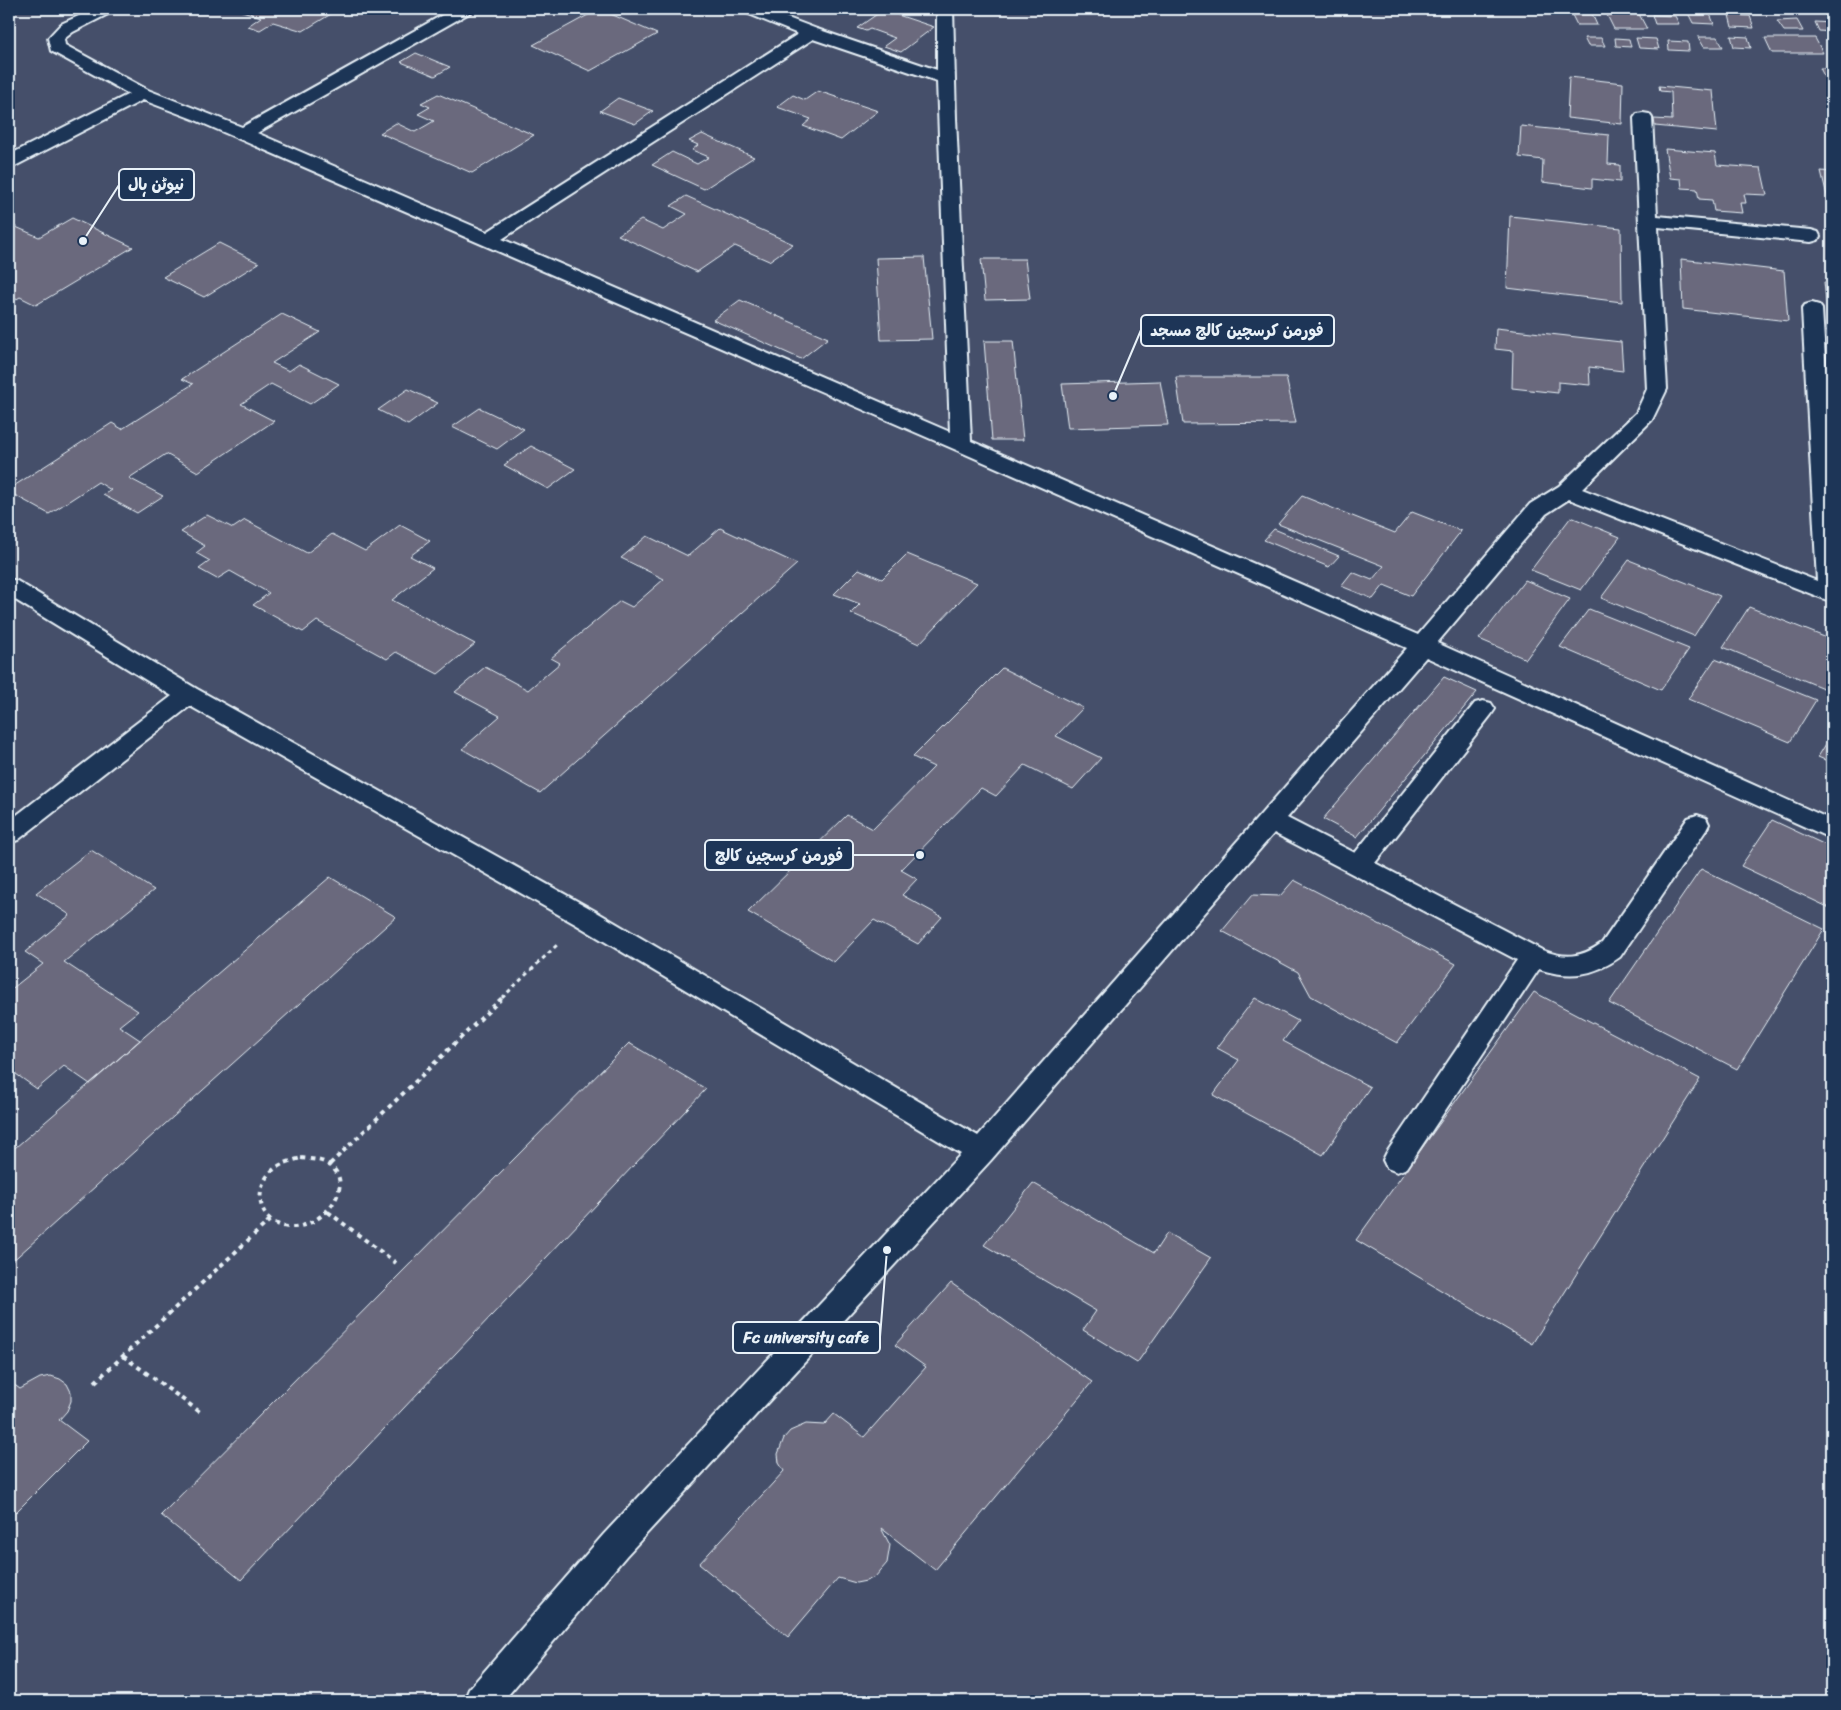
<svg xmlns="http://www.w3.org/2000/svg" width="1841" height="1710" font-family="Sriracha,'Playpen Sans Arabic',sans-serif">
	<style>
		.built { fill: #44506a }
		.building { fill: #6b697d; stroke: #e8f1f8 }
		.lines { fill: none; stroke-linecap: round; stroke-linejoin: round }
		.service-casing { stroke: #e8f1f8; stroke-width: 4 }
		.path-far1 { stroke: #e8f1f8; stroke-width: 3; stroke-dasharray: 4 4; stroke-linecap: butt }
		.path { stroke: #e8f1f8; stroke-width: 4; stroke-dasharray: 4.5 4.5; stroke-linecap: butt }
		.service { fill: #1d3557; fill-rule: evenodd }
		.leader { fill: none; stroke: #e8f1f8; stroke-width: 2 }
		.callout-dot { fill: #e8f1f8; stroke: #1d3557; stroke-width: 2 }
		.callout { fill: #1d3557; stroke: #e8f1f8; stroke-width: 2 }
		.callout-label { font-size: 16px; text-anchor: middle; font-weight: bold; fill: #e8f1f8 }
	</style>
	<rect width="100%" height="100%" fill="#344562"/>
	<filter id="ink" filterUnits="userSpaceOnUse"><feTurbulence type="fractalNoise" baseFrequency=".02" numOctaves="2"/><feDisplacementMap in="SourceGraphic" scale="10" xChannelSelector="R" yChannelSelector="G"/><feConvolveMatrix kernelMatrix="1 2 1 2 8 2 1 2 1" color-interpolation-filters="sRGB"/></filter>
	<g filter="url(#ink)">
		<!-- built -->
		<path class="built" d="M9,9H1832V1701H9Z"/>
		<!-- building -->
		<path class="building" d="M236,9H317L331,14L303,31L273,22L260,30L248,26L261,17Z
			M599,9L657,34L590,71L533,45Z
			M883,10L934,27L901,52L884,46L895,38L870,29L866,31L857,28Z
			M1688,13L1710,14L1714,24L1693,23Z
			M1592,14L1597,25H1577L1572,15Z
			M1639,14L1647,29H1614L1607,15Z
			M1652,15L1675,16L1679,24H1655Z
			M1729,15L1750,16L1754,28L1732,27Z
			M1797,20L1803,31H1784L1777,21Z
			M1815,22L1832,23V32L1819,31Z
			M1731,36L1748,37L1751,48L1734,47Z
			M1698,37H1717L1723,47H1704Z
			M1584,38H1601L1605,46H1588Z
			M1615,38L1629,39L1631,47L1616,46Z
			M1636,38L1656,39L1659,49L1639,48Z
			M1765,38H1815L1823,53H1772Z
			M1668,41L1688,42L1689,51L1669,50Z
			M416,53L450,67L435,76L401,62Z
			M1820,68H1832V80H1826Z
			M1569,77L1623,83L1622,124L1567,118Z
			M1659,86L1713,91L1717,132L1655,126L1654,119L1672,120L1671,92L1660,91Z
			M818,91L878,111L841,140L803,126L811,119L777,107L793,95L805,100Z
			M438,94L534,135L472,173L380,133L396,123L415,132L434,121L418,114L430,107L421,103Z
			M618,98L653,111L635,124L600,111Z
			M1521,126L1609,135L1608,164L1620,165V182L1592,179V188L1542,182L1543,160L1519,157Z
			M702,134L754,157L704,189L652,165L672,152L697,164L709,157L692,150L698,145L689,141Z
			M1665,149L1715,153L1717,165L1761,168L1767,195L1744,194L1746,203H1740L1742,213L1714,211L1712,200L1699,199L1697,189L1682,188L1681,179L1670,178Z
			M1821,171L1832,172V204H1829Z
			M686,196L793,244L769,261L735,246L697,272L618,235L641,220L663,230L687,214L671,206Z
			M1510,216L1621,228L1622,302L1507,288Z
			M72,218L133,247L36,305L20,297L9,304V256L13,254L9,252V224L39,237Z
			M219,243L259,263L204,297L163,277Z
			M924,257L932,339L881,340L876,258Z
			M981,259H1025L1030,299L985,300Z
			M1681,259L1784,271L1788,321L1683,309Z
			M1824,282L1832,283V327H1829Z
			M740,300L828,338L801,359L713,320Z
			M282,314L320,332L272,363L289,371L299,364L339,384L310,404L271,384L241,404L274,421L198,472L166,454L129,478L163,496L137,513L103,495L111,490L98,482L49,514L9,492V489L112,423L122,429L193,384L182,379Z
			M1496,328L1621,342L1623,371L1589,367L1590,385L1558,382V393L1512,388L1513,351L1495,349Z
			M984,341H1013L1023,440H992Z
			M1176,377H1286L1296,423L1183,424Z
			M1160,381L1168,425L1068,428L1062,384Z
			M408,389L438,403L408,425L378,410Z
			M480,408L524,429L497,449L452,427Z
			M531,446L575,469L548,489L504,465Z
			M1302,496L1395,533L1412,512L1461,531L1411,596L1384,585L1373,599L1341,586L1352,572L1372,580L1384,566L1278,524Z
			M207,515L233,528L245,520L307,553L332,534L365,551L400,525L430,541L410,556L433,568L392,600L475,644L438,674L396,652L387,659L317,621L303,632L253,605L269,593L230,571L217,579L199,569L210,561L196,553L205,546L181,532Z
			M1571,517L1620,537L1581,590L1531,570Z
			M720,528L797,564L540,793L462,749L500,716L455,692L485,667L528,690L560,663L551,658L620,601L632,607L664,579L621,558L647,536L688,556Z
			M1274,529L1339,556L1329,567L1264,540Z
			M907,554L977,583L919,644L851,613L860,604L834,594L859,569L882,579Z
			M1629,560L1720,596L1694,636L1601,598Z
			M1525,580L1570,599L1526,659L1479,639Z
			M1749,607L1832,640V672L1823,688L1723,647Z
			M1589,609L1689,649L1661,690L1560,647Z
			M1715,659L1816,700L1790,742L1688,699Z
			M1002,668L1083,708L1056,736L1101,758L1073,789L1025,765L996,796L981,788L901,870L917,879L902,895L942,917L918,944L874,920L834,962L748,912L847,815L873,829L934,767L913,757Z
			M1444,677L1477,692L1357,837L1323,819Z
			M1832,734V763L1818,757Z
			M1772,820L1832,848V909L1741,866Z
			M91,850L154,890L64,962L138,1011L119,1026L140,1040L90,1084L64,1066L37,1089L9,1069V991L43,964L25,952L70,915L36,893Z
			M1701,869L1824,929L1737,1069L1609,1003Z
			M330,877L396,917L9,1264V1153Z
			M1294,880L1456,964L1397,1043L1311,996L1298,972L1222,931L1252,895L1280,896Z
			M1534,992L1700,1079L1532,1344L1356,1240Z
			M1255,998L1298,1021L1283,1041L1370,1087L1323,1155L1213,1095L1239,1060L1217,1048Z
			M629,1043L706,1089L241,1580L161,1515Z
			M1033,1183L1154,1253L1167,1233L1211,1258L1137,1363L1083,1330L1096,1311L984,1245Z
			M951,1283L1092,1382L935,1570L881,1528L890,1545L887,1563L875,1577L866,1581L856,1583L838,1578L788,1637L699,1564L784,1471L779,1463L778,1454L784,1438L790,1431L806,1424L824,1425L834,1414L864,1437L926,1367L895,1345Z
			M51,1376L60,1379L67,1384L71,1392V1401L67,1411L59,1420L87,1441L16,1512L9,1506V1381L20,1389L40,1378Z"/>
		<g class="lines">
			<defs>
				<path id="service" d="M94,9H114L112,12L73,32L64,39L65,45L148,90L242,127L453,9H473L471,12L257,133L487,232L798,34L744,12L742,9H764L817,29L937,70V9H953L956,118L971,441L1418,635L1530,504L1559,486L1636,413L1647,389L1634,118L1637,114L1643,113L1649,114L1652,118L1657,216L1811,230L1818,232L1820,236L1818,240L1811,242L1658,227L1667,389L1652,420L1582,489L1817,581L1802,309L1805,305L1812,303L1819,305L1822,309L1832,471V602L1569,499L1546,514L1437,643L1832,820V839L1426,657L1287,818L1355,853L1475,703L1483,701L1491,703L1495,709L1491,715L1375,863L1542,950C1566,959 1581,958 1602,943L1688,818L1697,815L1706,818L1709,824L1706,830L1620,957C1594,976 1569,979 1539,969L1407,1168L1397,1172L1387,1168L1383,1160L1387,1152L1517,960L1274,833L991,1160L626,1556L503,1701H464L469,1689L604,1534L961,1154L577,925L190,706L18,840L9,843V821L172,696L9,596V579L17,581L197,689L595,911L978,1136L1407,648L954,449L193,119L143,100L15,166L9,167V155L129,94L51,51L48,38L61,24ZM813,39L937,81L950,432L502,239Z"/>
			</defs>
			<!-- service casing -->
			<use href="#service" class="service-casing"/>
			<!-- path-far1 -->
			<path class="path-far1" d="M502,998L558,944"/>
			<!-- path -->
			<path class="path" d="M301,1158C308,1159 317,1159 324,1162C368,1183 309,1247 272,1221C255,1208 258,1183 273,1170C281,1163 291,1161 301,1158Z
				M330,1164L503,997
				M328,1212L396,1263
				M123,1356L200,1412
				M95,1382L270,1220"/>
			<!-- service -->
			<use href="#service" class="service"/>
		</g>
	</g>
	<!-- callouts -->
	<path class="leader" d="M83 241L119 185M1113 396L1141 330M920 855L853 855M887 1250L880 1337"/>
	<g class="callout-dot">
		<circle cx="83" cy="241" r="5"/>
		<circle cx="1113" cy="396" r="5"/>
		<circle cx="920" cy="855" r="5"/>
		<circle cx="887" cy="1250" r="5"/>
	</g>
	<g class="callout">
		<rect x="119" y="169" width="75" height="31" rx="5"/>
		<rect x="1141" y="315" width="193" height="31" rx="5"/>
		<rect x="705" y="840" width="148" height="30" rx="5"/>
		<rect x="733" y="1322" width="147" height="31" rx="5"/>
	</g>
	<g class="callout-label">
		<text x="156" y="190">نیوٹن ہال</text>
		<text x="1237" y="336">فورمن کرسچین کالج مسجد</text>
		<text x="779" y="861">فورمن کرسچین کالج</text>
		<text x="806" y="1343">Fc university cafe</text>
	</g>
	<!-- margin -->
	<rect width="1841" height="1710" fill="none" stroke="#1d3557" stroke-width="30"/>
	<rect x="15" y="15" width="1811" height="1680" fill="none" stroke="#e8f1f8" stroke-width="2" filter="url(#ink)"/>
</svg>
